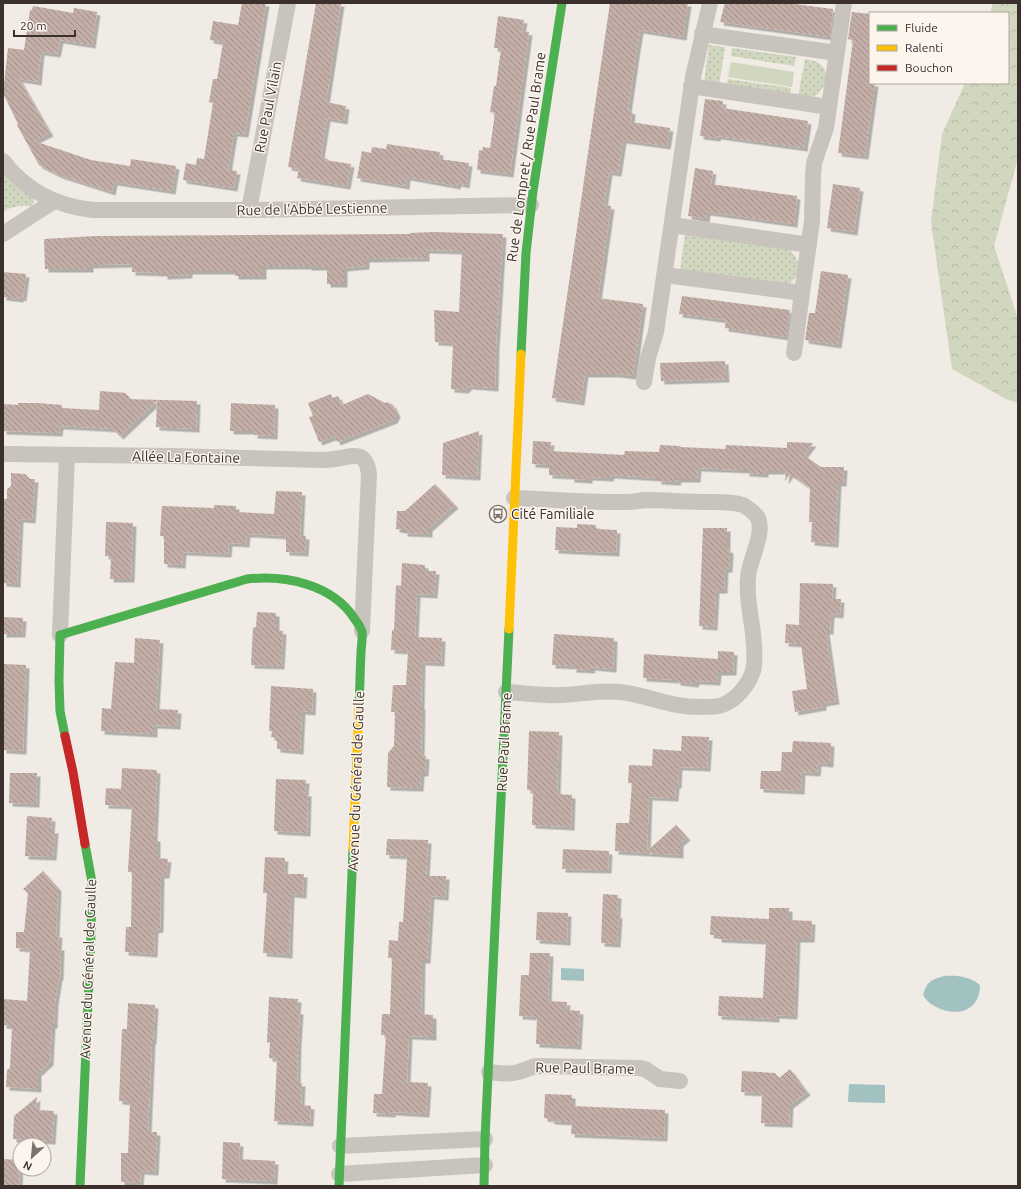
<svg xmlns="http://www.w3.org/2000/svg" width="1021" height="1189" font-family="Ubuntu,sans-serif">
	<style>
		.grass { fill: url(#grass-dots) }
		.forest { fill: url(#forest-crowns) }
		.garden { fill: #d1d6bf }
		.water { fill: #a1c2c1 }
		.building { fill: url(#building-back-hatch); filter: url(#shadow) }
		.lines { fill: none; stroke-linecap: round; stroke-linejoin: round }
		.street { stroke: #c9c3be; stroke-width: 16 }
		.fast { stroke: #4caf50; stroke-width: 9 }
		.slow { stroke: #ffc107; stroke-width: 9 }
		.jam { stroke: #c62828; stroke-width: 9 }
		.labels { text-anchor: middle; stroke-width: 3; stroke-linejoin: round; paint-order: stroke }
		.street-label { font-size: 14px; fill: #3b302b; stroke: #fbf5ee }
		.poi-label { font-size: 14px; fill: #3b302b; stroke: #fbf5ee; text-anchor: start }
	</style>
	<defs>
		<pattern id="grass-dots" width="8" height="8" patternUnits="userSpaceOnUse"><rect width="8" height="8" fill="#d1d6bf"/><path d="M2 2h.1M6 6h.1" fill="none" stroke="#b4b8a4" stroke-width="1.8" stroke-linecap="round"/></pattern>
		<pattern id="forest-crowns" width="20" height="18" patternUnits="userSpaceOnUse"><rect width="20" height="18" fill="#d1d6bf"/><path d="M2 6a3 3 0 1 1 6 0M12 15a3 3 0 1 1 6 0" fill="none" stroke="#b4b8a4"/></pattern>
		<pattern id="building-back-hatch" width="6" height="6" patternUnits="userSpaceOnUse"><rect width="6" height="6" fill="#c3afa7"/><path d="M-1 5l2 2M0 0l6 6M5-1l2 2" fill="none" stroke="#a08f88"/></pattern>
		<filter id="shadow"><feDropShadow dx="3.5" dy="3.5" stdDeviation="0" flood-color="#0004"/></filter>
	</defs>
	<rect width="100%" height="100%" fill="#f0ebe5"/>
	<!-- grass -->
	<path class="grass" d="M709,45L725,47L719,85L704,83Z
		M732,48L796,57L794,66L731,56Z
		M805,59C810,60 815,60 820,64C833,75 823,96 808,98C805,98 801,98 798,97Z
		M728,79L791,88L790,96L726,87Z
		M3,170L33,197L34,201L32,206C20,205 12,206 3,212Z
		M685,233L789,249C802,261 803,276 787,285L680,272Z"/>
	<!-- forest -->
	<path class="forest" d="M993,3H1018V158L994,246L1018,319V403L1006,399L952,369L931,222L942,134L965,83H1008V13H990Z"/>
	<!-- garden -->
	<path class="garden" d="M731,62L794,72L792,87L728,77Z"/>
	<!-- water -->
	<path class="water" d="M561,968L584,969V981L561,980Z
		M944,976C957,975 969,976 980,985C980,1014 952,1018 931,1004C928,1002 925,998 923,995C927,982 930,980 944,976Z
		M849,1084L885,1085V1103L848,1102Z"/>
	<!-- building -->
	<path class="building" d="M242,3H266L245,134L234,133L228,170L237,171L234,188L183,180L186,163L196,165L197,158L204,159L213,103L209,102L213,79H217L223,42L210,40L213,21L238,25Z
		M316,3H341L326,102L346,106L344,121L327,118L321,155L325,156V160L351,164L347,186L297,178L299,169L288,167Z
		M610,3H688L683,37L640,30L637,48L628,110L632,111L631,122L670,128L667,146L623,140L618,173L609,172L604,205L611,206L598,298L643,304L633,376L617,374H585L581,402L552,398Z
		M725,3H787L833,9L830,37L720,22Z
		M33,6L73,13L74,8L97,12L92,45L60,40L57,54L41,52L38,82L19,79L50,133L34,141L91,160L130,166L131,159L176,166L172,191L114,182L112,192L59,175L39,165L17,125L18,124L3,93L8,48L24,50L30,10H32Z
		M852,12L870,14V83H875L865,156L838,153L853,40L848,39Z
		M498,16L524,20L522,31L529,32L510,174L477,170L479,150L482,151L483,147L490,148L495,113L490,112L494,86H496L501,48H494Z
		M705,99L723,101L722,108L808,121L804,148L718,136L717,138L700,136Z
		M387,144L440,152L439,159L469,163L466,185L458,183L457,186L407,177L406,186L357,178L362,151L371,153L372,147L386,149Z
		M695,168L713,171L711,184L797,196L794,224L707,212L706,219L688,216Z
		M833,184L860,188L854,232L827,228Z
		M434,232L503,234L496,346L495,388L469,386L465,390L451,389L453,343L435,342L434,310L459,312L462,251L426,250V258L366,259V266L344,268V284H327V267H308V266H263V276H235V271H189V275L164,276V273L132,272V264L90,265V269H45L44,239L95,236L410,234V233Z
		M821,271L848,275L838,345L805,340L809,313H815Z
		M3,272L26,274L23,298L20,297V299L3,297Z
		M682,296L790,310L786,337L725,328L726,320L679,314Z
		M725,361L726,379L661,381L660,363Z
		M100,391L126,393V395H128V399L197,401L196,429L156,427L157,401L120,436L113,429L100,428L60,426L59,433L3,431V404L18,405V403H38L62,405V408L99,410Z
		M331,394L332,398L338,396L342,405L368,394L385,403L387,402L393,405L397,414L394,420L337,442L335,436L319,442L309,417L313,416L308,403Z
		M231,403L275,405L274,436L254,435V431H230Z
		M479,431L477,477L442,475L443,443Z
		M533,441L551,442L550,451L624,455L625,451L659,452L660,445L680,446V447L725,449L726,445L787,448V442L813,443L804,455L821,467H844L843,483H838L835,544L811,542L812,522H809L810,488L790,474L785,481L786,471H765V474L746,473V470L698,468L697,479H678L677,482L658,481V478L611,475L610,478L589,477V480L571,479V476L549,475V465L532,464Z
		M11,473L25,474L30,479H35L32,520L20,519L17,584L3,583V499H7V489L11,486Z
		M435,484L455,505L429,528V534L404,533V530L396,529L397,511H405Z
		M276,491L302,492L300,536H306L305,553L286,552V536L247,534L246,544L229,543L228,554L183,552L182,565L164,564V536H160L162,506L214,508V505L236,506V512L274,514Z
		M106,522L133,523L131,579H110L111,556H105Z
		M577,524L596,525V529L617,530L616,553L555,550L556,527L577,528Z
		M703,528H727V549L730,550L729,569H725L724,590H716L714,627L699,626Z
		M402,563L425,565V571H436L434,595L417,594L415,637L442,638L441,663L422,662L421,706H422L421,755L426,756L425,773H421L420,788L387,787L388,753L394,746L395,712H391L393,685H406L408,651L391,650L392,630H394L396,585L401,586Z
		M800,583L833,584L832,599H841L840,615L831,614L830,631H826L836,701L823,703V707L795,712L792,691L807,689L801,644L785,643L786,624L799,625Z
		M257,612L276,613V630L283,631L281,666L251,665L253,628L256,627Z
		M3,617L23,618L22,634H3Z
		M554,634L614,638L613,669L591,667L592,670L573,669V666L552,665Z
		M135,638L160,640L156,709L178,710L177,726L154,725V734L101,731L102,708L111,709L115,662L134,663Z
		M718,651L734,652L733,672H718L717,682L696,681L695,684L677,682V680L643,678L644,654L718,659Z
		M3,664L26,665L23,751L3,750Z
		M271,686L313,689L312,712L302,711L300,751L277,749V738L271,737L272,731H269Z
		M529,731L559,732L557,794L572,795L571,827L532,825L533,790H527Z
		M682,736L709,737L707,768L679,767L678,785H676L675,798L649,797L647,851L676,825L687,837L680,843V855L615,851L616,823H629L632,783H628L629,765L652,766L653,749L681,751Z
		M793,741L831,743L830,764L818,763L817,773L802,772L801,791L760,789L761,771H781L782,752H792Z
		M122,768L157,770L154,838H157V858L168,859L166,875H161L160,929L155,930L154,954L125,952L126,927H131L132,872H128V870L132,806L105,805L106,788L121,789Z
		M10,773H37L36,804L9,803Z
		M276,779L306,780L305,793H308L307,833L274,831Z
		M27,816L52,818L51,830H55L53,857L25,856Z
		M387,839L428,840L426,876H446L445,897L431,896L427,960H422L421,1014L433,1015V1037L409,1036L407,1082L428,1083L426,1114L392,1112V1114L373,1113L374,1094H382L386,1035H381L382,1014H390L392,958H388L389,940L398,941L399,922H403L406,875L407,856L386,855Z
		M563,849L609,851L608,870L562,869Z
		M265,857L285,858L284,874H304L303,895L291,894L289,955L263,953L267,893H263Z
		M43,871L58,888L56,934H59L58,947H61L60,977H59L55,1002L54,1025H52L50,1062L38,1073V1089L6,1087L7,1070L10,1068L12,1026L3,1025L4,999L27,1001L30,949L16,948V932H24L28,893L23,889Z
		M603,894L618,895L617,915H619L617,944L601,943Z
		M769,908H789V920L812,921L811,939H797L794,1016L776,1015V1019L718,1016L719,996L763,998L766,941L718,939V935H710L711,916L769,919Z
		M537,912L568,913L567,942L536,940Z
		M530,953H550L548,1001L567,1002L566,1010L580,1011L578,1046L536,1044L537,1017L519,1016L521,975H529Z
		M269,997L298,999L297,1011H300L298,1043L297,1083H302L301,1105L311,1106L310,1123L274,1121L277,1059L269,1058L270,1043L267,1042Z
		M128,1003L155,1005L153,1041H152L148,1132H157L155,1172L141,1171L140,1183L121,1182V1153H128L130,1102L119,1101L122,1029H127Z
		M790,1069L807,1092L790,1105L789,1124L761,1123L762,1093L741,1092L742,1071L775,1073L779,1078Z
		M545,1094L572,1095V1106L665,1110L664,1138L571,1134L572,1122L551,1121V1119L544,1118Z
		M37,1097L36,1110L54,1111L52,1141L13,1139L14,1116Z
		M223,1142L240,1143L239,1159L275,1161L274,1181L222,1179Z
		M3,1159L20,1160L19,1186H3Z"/>
	<g class="lines">
		<!-- street -->
		<path class="street" d="M702,34L837,53
			M691,86L829,107
			M3,161C26,191 56,206 93,210H249L531,205
			M249,210L288,3
			M672,225L809,245
			M3,234L54,201
			M665,275L802,293L812,221L813,175L814,163L826,128L844,3
			M794,353L802,293
			M644,382L648,358L656,332L693,77L710,3
			M3,454L173,456L322,460C328,460 335,459 341,458C359,454 366,454 369,474L362,631
			M60,635L67,455
			M506,692C525,693 544,696 563,695C582,694 600,690 620,692C648,695 672,708 702,707C707,707 714,707 719,706C735,702 748,686 753,671C756,660 754,646 753,634C751,616 746,596 748,577C749,560 765,535 758,518C755,513 748,508 743,505C731,501 718,502 706,502C686,502 665,500 645,500C639,501 632,502 625,502C588,503 551,499 514,498
			M489,1072C498,1073 509,1075 518,1072C524,1071 530,1067 536,1066L639,1068L645,1069L660,1079L680,1081
			M340,1146L485,1139
			M339,1174L485,1165"/>
		<!-- fast -->
		<path class="fast" d="M521,354L526,253L533,191L562,3
			M65,736L60,711L59,681L60,635L247,579C285,575 332,584 354,618C357,622 361,627 362,632C363,638 361,647 361,653C360,671 360,688 359,705
			M80,1186L91,935L92,882L85,844
			M339,1186L353,849
			M484,1186L485,1139L509,629"/>
		<!-- slow -->
		<path class="slow" d="M509,629L521,354
			M353,849L359,705"/>
		<!-- jam -->
		<path class="jam" d="M65,736L73,772L85,844"/>
	</g>
	<!-- icons -->
	<defs>
		<symbol id="bus-ring" viewBox="-11 -11 22 22"><circle r="9.5" fill="#fbf5ee" stroke="#7a716c" stroke-width="1.5"/><path d="M-5-6H5V4H4V6H2V4H-2V6H-4V4H-5ZM-3.5-4V0h7V-4ZM-3.5 1.2v1.5H-2V1.2ZM2 1.2v1.5H3.5V1.2Z" fill="#7a716c"/></symbol>
	</defs>
	<g fill-rule="evenodd">
		<use href="#bus-ring" x="488" y="504" width="20" height="20"/>
	</g>
	<g class="labels">
		<!-- street labels -->
		<g class="street-label">
			<text transform="translate(268 107) rotate(-79)" y="5">Rue Paul Vilain</text>
			<text transform="translate(526 157) rotate(-82)" y="5">Rue de Lompret / Rue Paul Brame</text>
			<text transform="translate(312 209) rotate(-1)" y="5">Rue de l'Abbé Lestienne</text>
			<text transform="translate(186 457) rotate(1)" y="5">Allée La Fontaine</text>
			<text transform="translate(504 742) rotate(-87)" y="5">Rue Paul Brame</text>
			<text transform="translate(356 781) rotate(-88)" y="5">Avenue du Général de Gaulle</text>
			<text transform="translate(88 969) rotate(-88)" y="5">Avenue du Général de Gaulle</text>
			<text transform="translate(585 1068) rotate(1)" y="5">Rue Paul Brame</text>
		</g>
		<!-- poi labels -->
		<g class="poi-label">
			<text x="511" y="519">Cité Familiale</text>
		</g>
	</g>
	<!-- border -->
	<rect width="1021" height="1189" fill="none" stroke="#3b302b" stroke-width="8"/>
	<!-- legend -->
	<rect x="869" y="12" width="140" height="72" fill="#fbf5ee" stroke="#aea6a0"/>
	<rect x="877" y="25" width="20" height="6" fill="#4caf50" stroke="#aea6a0"/>
	<text x="905" y="32" font-size="12" fill="#3b302b">Fluide</text>
	<rect x="877" y="45" width="20" height="6" fill="#ffc107" stroke="#aea6a0"/>
	<text x="905" y="52" font-size="12" fill="#3b302b">Ralenti</text>
	<rect x="877" y="65" width="20" height="6" fill="#c62828" stroke="#aea6a0"/>
	<text x="905" y="72" font-size="12" fill="#3b302b">Bouchon</text>
	<!-- north arrow -->
	<g transform="translate(32 1157) rotate(207)"><circle r="19" fill="#fbf5ee" stroke="#aea6a0"/>
	<path d="M0-3L7 15L0 10L-7 15Z" fill="#7a716c"/>
	<text y="-6" font-size="11" font-weight="bold" text-anchor="middle" fill="#3b302b">N</text>
	</g>
	<!-- scale -->
	<path d="M14 30v6h61v-6" fill="none" stroke="#3b302b" stroke-width="2"/>
	<text x="20" y="30" font-size="12" fill="#3b302b" stroke="#fbf5ee" stroke-width="3" paint-order="stroke">20 m</text>
</svg>
